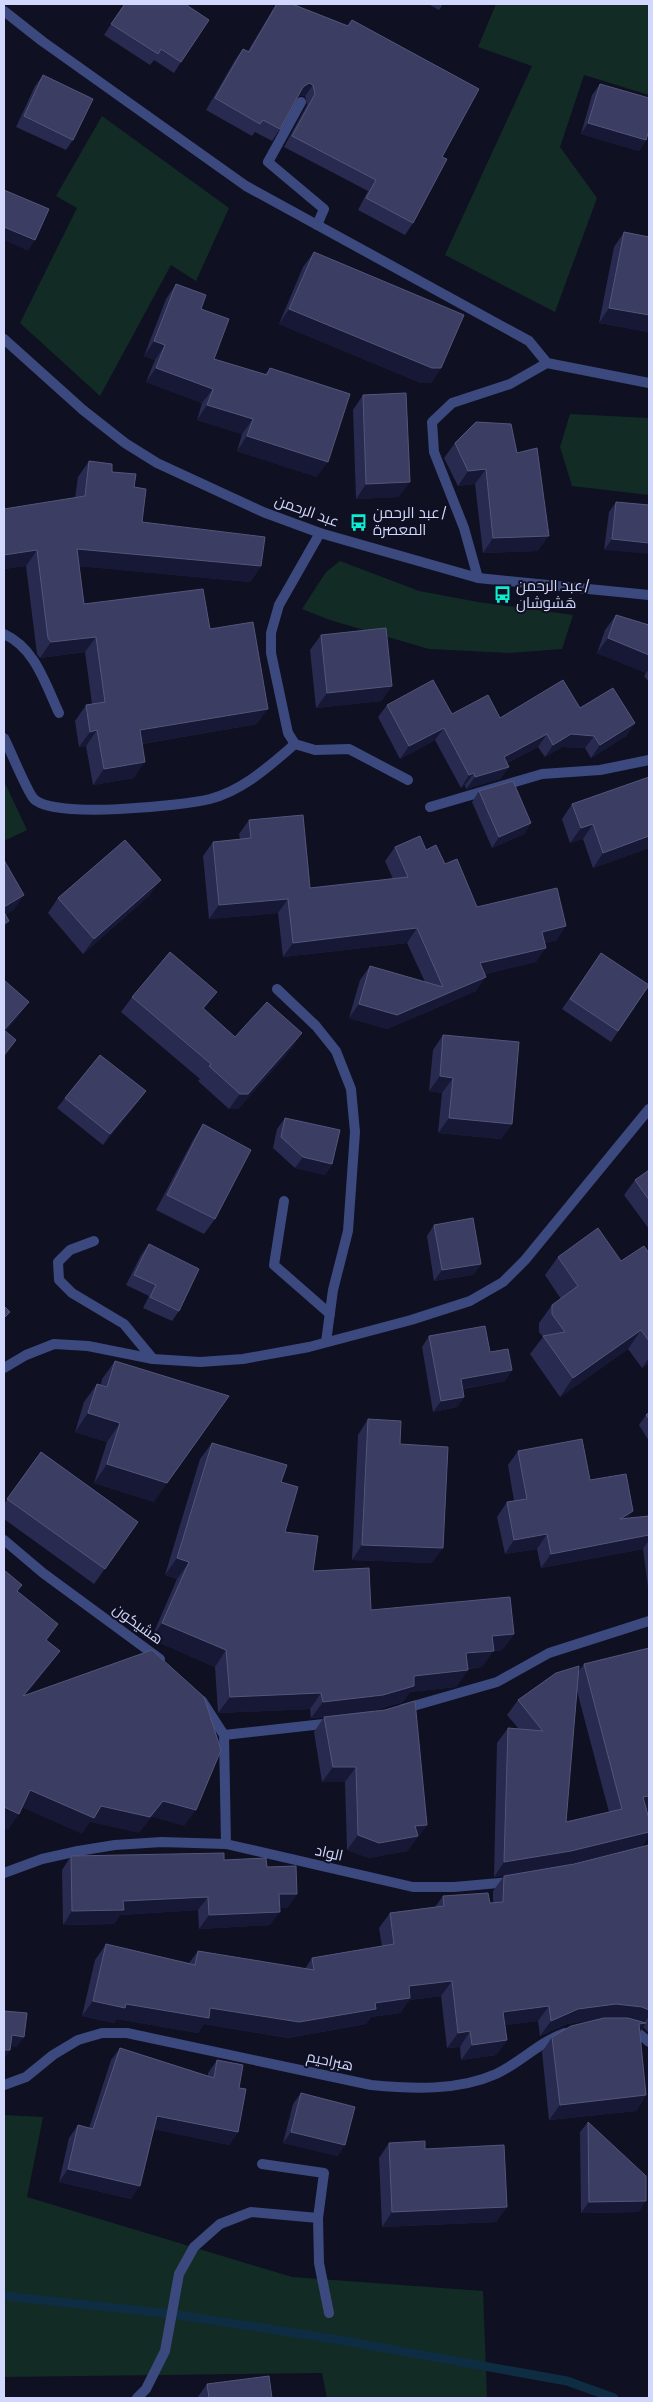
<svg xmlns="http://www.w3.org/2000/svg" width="653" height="2402" font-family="'Fira Sans',Cairo,sans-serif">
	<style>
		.green { fill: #122c25 }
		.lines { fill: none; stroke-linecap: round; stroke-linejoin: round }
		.stream { stroke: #0e2c42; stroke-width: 9 }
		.service { stroke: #3c497e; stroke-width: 10 }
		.minor { stroke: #3c497e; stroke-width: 10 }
		.tertiary { stroke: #3c497e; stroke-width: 10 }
		.wall { fill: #292a4f; fill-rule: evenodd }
		.shaded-wall { fill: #171835 }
		.building { fill: #3b3d62; stroke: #53557a }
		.labels { text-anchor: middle; stroke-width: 4; stroke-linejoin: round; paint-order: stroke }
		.street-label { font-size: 15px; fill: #d2d7fd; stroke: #0f1022 }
		.poi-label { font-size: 15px; fill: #d2d7fd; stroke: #0f1022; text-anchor: start }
	</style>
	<rect width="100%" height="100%" fill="#0f1022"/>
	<!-- green -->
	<path class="green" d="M496,4H649V95L584,75L560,147L597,198L555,312L445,255L532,66L478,47Z
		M102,116L229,208L196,281L171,265L100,396L20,323L77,208L56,196Z
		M570,414L649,418V495L572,486L560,447Z
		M340,561L419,591L478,602L573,615L562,649L510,653L429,649L330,620L302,609L326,572Z
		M4,781L27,830L4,841Z
		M4,2115L43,2117L27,2197L292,2277L483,2291L487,2398H327L322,2373L4,2377Z"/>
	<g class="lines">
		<!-- stream -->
		<path class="stream" d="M4,2296L172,2314L334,2339L567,2381L614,2398"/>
		<!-- service -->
		<path class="service" d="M301,102L268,162L324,209L317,225
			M4,738C10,749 27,792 34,799C53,819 181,806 210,799C244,790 269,766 295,744
			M284,1201L274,1265L330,1314
			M94,1241L70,1250L58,1262L59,1280L72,1293L124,1324L153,1359
			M262,2164L324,2173L318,2218L319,2263L329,2313
			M137,2398L146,2389L165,2351L179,2274L194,2247L220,2224L251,2212L318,2218"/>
		<!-- minor -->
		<path class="minor" d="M4,11L42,41L246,186L529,341L547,363
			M320,533L279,605L271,633V653L288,733L295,744L315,750L349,749L408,780
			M478,578L464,528L434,452L432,422L452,403L510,384L547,363L649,383
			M4,634C35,648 45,683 59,713
			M430,807L542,774L600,770L649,760
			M277,989L316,1026L336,1051L351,1089L355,1132L348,1231L333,1290L326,1342
			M4,1368L26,1355L54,1344L88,1346L153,1359L200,1362L243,1359L309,1347L411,1320L470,1301L503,1282L525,1260L649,1109
			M4,1540L43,1573L160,1659
			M202,1701L224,1735L226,1844
			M403,1709L497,1682L549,1653L649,1621
			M224,1735L332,1723
			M628,2029L637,2032L649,2042
			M4,2085L26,2077L53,2055L78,2040L102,2033H127L371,2085C412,2089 458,2091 496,2074C520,2063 539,2042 565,2033"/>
		<!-- tertiary -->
		<path class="tertiary" d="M4,339L83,410L125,443L157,463L263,512L320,533L478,578L649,595
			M4,1873L42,1859L78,1851L115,1845L162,1842L226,1844L413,1887H454L511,1882"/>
	</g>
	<!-- wall -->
	<path class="wall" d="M124,4H185L181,62L174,73L154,60L150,65L104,35Z
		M276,4H292L347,26L352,20L442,157L413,223L405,235L358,210L368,191L284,147L307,105L305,96L300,95L298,97L280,129L272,141L255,132L252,136L206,110L235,60L243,49L248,51Z
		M428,4H443L439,10Z
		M43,75L73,140L66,150L16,127L35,86Z
		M600,84L646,140L639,151L581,134L592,95Z
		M624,232L649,332L599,323L614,247Z
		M314,252L441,368L431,383H421L279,324L303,267Z
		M176,284L201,309L214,359L265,374L270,368L317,477L237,451L242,434L197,420L202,403L146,382L155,360L144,356L166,299Z
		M363,395L399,497L356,499L353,410Z
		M455,443L517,453L538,551L483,553L475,484L458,486L444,458Z
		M89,461L112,472L134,487L142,522L261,566L250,582L79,566L84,604L210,629L257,724L142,744L134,778L93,785L86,746L79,747L75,721L86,705L92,704L85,652L40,658L37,654L26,566L4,569L75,498L78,477Z
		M616,502L649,505L604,550L609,512Z
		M616,615L649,625V682L644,676L646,673L597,653L605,630Z
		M321,635L392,686L381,701L316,708L310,650Z
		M387,705L452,714L500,718L580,708L635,723L626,736L591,758L585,748L562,747L545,757L538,747L507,763L509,767L500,779L466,789L465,785L461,788L435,740L400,759L378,717Z
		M479,791L531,823L524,834L492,848L472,802Z
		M572,804L649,848L593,868L583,839L570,843L562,819Z
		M249,820L310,888L393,879L385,861L395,847L426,850L445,864L477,907L557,940L545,943L536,962L485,974L476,991L387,1029L349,1018L360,980L370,966L425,982L407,943L283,957L278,913L209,919L203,856L213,842L240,839L239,834Z
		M150,895L83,954L48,913L58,898Z
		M601,953L649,986L611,1042L562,1009Z
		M217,992L204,1009L235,1037L292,1048L238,1109H229L198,1081L200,1079L121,1012L132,997Z
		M443,1035L512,1124L501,1139L438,1133L442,1093L429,1091L433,1050Z
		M146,1091L138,1102L103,1145L57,1108L65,1098Z
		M285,1118L332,1164L325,1175L295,1168L273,1148L277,1129Z
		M203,1124L215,1219L204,1234L156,1210L193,1140Z
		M649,1170V1229L624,1195L635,1180Z
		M434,1225L481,1264L473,1275L434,1281L427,1236Z
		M149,1244L179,1311L172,1321L143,1308L149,1296L126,1285L141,1255Z
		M649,1253V1364L642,1368L628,1349L560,1397L530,1354L543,1337L539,1332V1323L552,1305L561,1299L545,1275L558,1257L621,1261Z
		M429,1336L490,1352L512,1370L505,1381L463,1389L464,1397L457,1407L433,1412L422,1347Z
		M115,1361L154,1502L94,1483L107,1442L75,1432L84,1402L97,1384L101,1385L102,1379Z
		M649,1412V1441L639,1425L646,1415Z
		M368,1419L400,1444L432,1563L352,1560L358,1435Z
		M212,1443L281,1482L285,1532L313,1571L371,1610L514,1634L502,1650L493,1651L482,1667L468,1669V1670L456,1687L410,1692L403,1702L372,1711L427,1825L407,1851L369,1858L347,1850L345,1782H322L314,1732L324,1717L311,1718L310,1709L218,1713L215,1667L151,1639L177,1579L165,1575L200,1459Z
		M518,1451L590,1480L628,1518L649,1516V1587H648L643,1549L541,1568L537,1549L505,1554L497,1517L507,1502L514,1501L508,1465Z
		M41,1452L138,1522L94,1584L4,1519V1504Z
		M649,1648V1808L646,1809L649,1819V1836L642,1846L561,1866L494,1877L497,1743L508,1728L519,1729L507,1715L518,1700L578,1672L584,1664ZM577,1691L609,1812L566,1822Z
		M649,1845V2033L643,2027L640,2032L646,2095L636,2111L549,2120L542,2052L552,2037L595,2020L567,2024L540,2036L538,2021L505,2025L507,2040L496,2055L461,2060L460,2047L447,2048L441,1996L409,2000L400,2013L371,2017L366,2024L288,2038L204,2024L198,2033L117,2019L114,2023L82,2016L95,1960L106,1944L189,1963L198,1951L305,1969L312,1958L382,1946L379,1928L390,1913L435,1907L443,1896L490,1903H493V1891L504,1876L574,1864Z
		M71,1856L224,1860L267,1867L297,1894L287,1908H279L270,1925L199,1929L198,1910L120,1915L114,1924L63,1925L62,1870Z
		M120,2048L208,2076V2073L217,2060L239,2088L238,2132L229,2145L154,2129L131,2199L59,2182L69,2138L78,2125L89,2128L111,2060Z
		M301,2093L338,2156L283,2143L293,2104Z
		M588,2122L639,2212L581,2213L580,2132Z
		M389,2143L425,2149L507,2207L496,2222L382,2227L379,2158Z
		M207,2384L272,2398H197Z"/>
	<!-- shaded-wall -->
	<path class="shaded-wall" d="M309,83L313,85L305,96L300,95L295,98L303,87Z
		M588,123L646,140L639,151L581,134Z
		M4,227L35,240L28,251L4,240Z
		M609,308L649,315V332L599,323Z
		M289,309L441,368L431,383H421L279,324Z
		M154,341L165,345L155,360L144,356Z
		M156,368L213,389L202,403L146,382Z
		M207,405L253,419L242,434L197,420Z
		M247,436L328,462L317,477L237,451Z
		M486,469L475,484L458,486L468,471Z
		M410,482L399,497L356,499L366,484Z
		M549,536L538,551L483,553L493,538Z
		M612,539L649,543V554L604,550Z
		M77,549L261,566L250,582L66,565Z
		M37,550L26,566L4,569V555Z
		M96,637L85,652L40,658L51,642Z
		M608,638L649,655V669L646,673L597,653Z
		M392,686L381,701L316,708L327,693Z
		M268,709L257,724L129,746L140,730Z
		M635,723L626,736L591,758L600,745Z
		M444,728L435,740L400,759L409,746Z
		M97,730L86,746L79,747L90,732Z
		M547,734L538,747L495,769L504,757Z
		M571,734L594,736L585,748L562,747L545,757L553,745Z
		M145,762L134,778L93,785L104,769Z
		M509,767L500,779L466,789L475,777Z
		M474,773L465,785L461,788L469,775Z
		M531,823L524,834L492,848L499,837Z
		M593,824L583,839L570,843L581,828Z
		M649,836V848L593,868L603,853Z
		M161,880L150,895L83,954L94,939Z
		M24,895L14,910L4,916V907Z
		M288,899L278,913L209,919L219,905Z
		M9,921L4,929V924Z
		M566,926L557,940L532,946L542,932Z
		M417,928L407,943L283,957L293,943Z
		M546,948L536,962L470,977L480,963Z
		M486,977L476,991L387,1029L349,1018L359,1004L397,1015Z
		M217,992L206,1007L192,1023L203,1008Z
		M29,1002L18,1017L4,1034V1031Z
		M302,1033L292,1048L238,1109H229L240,1094Z
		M16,1040L6,1056L4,1058V1055Z
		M440,1076L453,1078L442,1093L429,1091Z
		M146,1091L138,1102L103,1145L110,1134Z
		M449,1118L512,1124L501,1139L438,1133Z
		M303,1157L332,1164L325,1175L295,1168Z
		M481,1264L473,1275L434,1281L442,1270Z
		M641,1330L628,1349L560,1397L573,1378Z
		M649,1358V1364L642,1368Z
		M512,1370L505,1381L454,1390L461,1379Z
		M229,1396L154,1502L94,1483L107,1464Z
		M464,1397L457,1407L433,1412L441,1401Z
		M88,1413L120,1423L107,1442L75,1432Z
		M633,1511L623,1525L620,1519Z
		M547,1534L537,1549L505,1554L514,1540Z
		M649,1535V1540L643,1549L541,1568L551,1554Z
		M362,1545L443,1548L432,1563L352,1560Z
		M177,1558L189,1562L177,1579L165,1575Z
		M162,1623L226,1650L215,1667L151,1639Z
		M514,1634L502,1650L493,1651L482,1667L455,1670L466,1653L492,1636Z
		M60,1651L48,1667L12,1713L23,1696Z
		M468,1670L456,1687L410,1692L403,1702L372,1711L311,1718L323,1702L414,1676Z
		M321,1693L310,1709L218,1713L230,1697Z
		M333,1767H356L345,1782H322Z
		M30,1790L101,1806L163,1801L196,1810L184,1826L152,1817L139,1833L90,1822L82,1834L19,1806Z
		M649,1796V1808L633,1812L643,1797Z
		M4,1807L19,1814L8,1830L4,1828Z
		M427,1825L407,1851L369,1858L347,1850L358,1835L415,1826Z
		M649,1832V1836L642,1846L561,1866L494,1877L504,1862Z
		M279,1894H297L287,1908H269Z
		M208,1897L198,1910L120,1915L114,1924L63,1925L72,1911L123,1901Z
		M280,1912L270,1925L199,1929L209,1915Z
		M452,1981L441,1996L409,2000L400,2013L371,2017L366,2024L288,2038L204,2024L198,2033L117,2019L114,2023L82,2016L93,2001L126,2004L210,2008L375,2003L409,1986Z
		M616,2004L642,2007L649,2010V2016L644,2023H646L635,2038L605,2019L567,2024L540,2036L551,2021L578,2009Z
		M549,2006L538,2021L493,2027L503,2012Z
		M470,2031L460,2047L447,2048L458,2033Z
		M12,2035L24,2037L17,2047L5,2046Z
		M507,2040L496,2055L461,2060L472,2045Z
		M4,2050H10L4,2060Z
		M646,2095L636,2111L549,2120L560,2105Z
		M157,2116L238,2132L229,2145L149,2128Z
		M291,2132L345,2145L338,2156L283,2143Z
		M68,2169L140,2186L131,2199L59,2182Z
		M646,2201L639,2212L581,2213L589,2202Z
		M507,2207L496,2222L382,2227L392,2212Z"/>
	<!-- building -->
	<path class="building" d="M125,4H185L209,20L181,62L161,49L158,54L111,24Z
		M277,4H292L348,26L352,20L479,89L442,157L447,159L413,223L366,198L376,180L292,136L315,94L313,85L309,83L303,87L280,129L263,120L260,124L215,98L243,49L249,52Z
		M43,75L93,99L73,140L24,116Z
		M600,84L649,98V130L646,140L588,123Z
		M4,190L49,209L35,240L4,227Z
		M624,232L649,237V315L609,308Z
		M314,252L464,315L441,368H432L289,309Z
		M176,284L206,295L201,309L229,319L214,359L267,375L270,368L350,394L328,462L247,436L253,419L207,405L213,389L156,368L165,345L154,341Z
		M406,393L410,482L366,484L363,395Z
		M476,422L511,424L517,453L537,448L549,536L493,538L486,469L468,471L455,443Z
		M89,461L112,464V472L136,474L134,487L146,489L142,522L265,537L261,566L77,549L84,604L203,589L210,629L253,622L268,709L140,730L145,762L104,769L97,730L90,732L86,705L105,702L96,637L51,642L48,638L37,550L4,555V509L85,496Z
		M616,502L649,505V543L612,539Z
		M616,615L649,625V655L608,638Z
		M386,628L392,686L327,693L321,635Z
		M433,680L452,714L488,695L500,718L563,680L580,708L613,688L635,723L600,745L594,736L571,734L553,745L547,734L504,757L509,767L475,777L474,773L469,775L444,728L409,746L387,705Z
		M649,777V836L603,853L593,824L581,828L572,804Z
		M513,781L531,823L499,837L479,791Z
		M303,815L310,888L408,877L395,847L420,836L426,850L436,845L445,864L457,859L477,907L557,888L566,926L542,932L546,948L480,963L486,977L397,1015L359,1004L370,966L443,987L417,928L293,943L288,899L219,905L213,842L251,838L249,820Z
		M125,840L161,880L94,939L58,898Z
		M4,860L24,895L4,907Z
		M4,912L9,921L4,924Z
		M170,952L217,992L203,1008L235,1037L267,1002L302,1033L248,1094H240L209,1066L211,1064L132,997Z
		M601,953L649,985L618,1031L570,999Z
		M4,980L29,1002L4,1030L16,1040L4,1055Z
		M443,1035L519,1042L512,1124L449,1118L453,1078L440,1076Z
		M100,1055L146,1091L110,1134L65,1098Z
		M285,1118L340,1130L332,1164L303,1157L281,1137Z
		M203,1124L251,1150L215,1219L167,1195Z
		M649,1170V1200L635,1180Z
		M473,1218L481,1264L442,1270L434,1225Z
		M598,1228L621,1261L644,1246L649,1253V1341L641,1330L573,1378L543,1336L565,1332L552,1314V1305L578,1286L558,1257Z
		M149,1244L199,1269L179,1311L150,1297L156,1285L134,1275Z
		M4,1306L10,1312L4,1318Z
		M485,1326L490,1352L508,1349L512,1370L461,1379L464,1397L441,1401L429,1336Z
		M115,1361L229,1396L167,1483L107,1464L120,1423L88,1413L97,1384L107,1387Z
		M649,1412V1419L646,1415Z
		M368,1419L401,1421L400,1444L448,1447L443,1548L362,1545Z
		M582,1439L590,1480L626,1474L633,1511L620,1519L649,1516V1535L551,1554L547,1534L514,1540L507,1502L527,1499L518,1451Z
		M212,1443L287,1465L281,1482L298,1487L285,1532L318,1536L313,1571L369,1568L371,1610L510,1597L514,1634L492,1636L494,1651L466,1653L468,1670L414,1676V1686L383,1695L323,1702L321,1693L230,1697L226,1650L162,1623L189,1562L177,1558Z
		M41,1452L138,1522L105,1569L7,1499Z
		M4,1570L22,1585L17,1591L58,1624L46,1640L60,1651L23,1696L152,1650L204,1697L221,1750L196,1810L163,1801L150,1817L101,1806L94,1818L30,1790L19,1814L4,1807V1761L5,1759H4Z
		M649,1648V1796L643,1797L649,1819V1832L571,1851L504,1862L508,1728L543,1731L518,1700L556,1673L579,1666L566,1822L622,1809L584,1664Z
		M415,1701L427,1825L415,1826L418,1836L379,1843L358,1835L356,1767H333L324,1717L385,1710Z
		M649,1845V2010L642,2007L616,2004L578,2009L551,2021L549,2006L503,2012L507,2040L472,2045L470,2031L458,2033L452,1981L409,1986L410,1998L375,2003L376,2009L299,2022L210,2008L209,2018L126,2004L125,2008L93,2001L106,1944L195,1965L198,1951L314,1970L312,1958L394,1944L390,1913L444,1906L443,1896L488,1893L490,1903L503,1902L504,1876L574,1864Z
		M224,1853V1860L266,1858L267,1867L296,1866L297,1894H279L280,1912L209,1915L208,1897L123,1901L124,1910L72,1911L71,1856Z
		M4,2011L27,2013L24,2037L12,2035L10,2050H4Z
		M604,2018H628L646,2023L639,2024L646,2095L560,2105L552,2037L571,2026Z
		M120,2048L214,2078L217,2060L243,2065L239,2088L246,2089L238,2132L157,2116L140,2186L68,2169L78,2125L93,2129Z
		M301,2093L355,2107L345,2145L291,2132Z
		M588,2122L646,2176V2201L589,2202Z
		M425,2141V2149L504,2145L507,2207L392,2212L389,2143Z
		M269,2376L272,2398H209L207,2384Z"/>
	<!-- icons -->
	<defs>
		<symbol id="bus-bare" viewBox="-9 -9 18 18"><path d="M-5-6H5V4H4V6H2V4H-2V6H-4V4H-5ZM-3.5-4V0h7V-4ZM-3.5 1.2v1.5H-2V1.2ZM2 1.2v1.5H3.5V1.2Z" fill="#0deed1" stroke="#0f1022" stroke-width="2.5" paint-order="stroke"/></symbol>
	</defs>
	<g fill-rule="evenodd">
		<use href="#bus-bare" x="346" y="510" width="25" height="25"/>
		<use href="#bus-bare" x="490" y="582" width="25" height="25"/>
	</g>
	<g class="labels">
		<!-- street labels -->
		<g class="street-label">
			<text transform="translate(307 511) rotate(20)" y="5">عبد الرحمن</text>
			<text transform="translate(138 1624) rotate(36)" y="5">هشيكون</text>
			<text transform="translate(329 1853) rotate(13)" y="5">الواد</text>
			<text transform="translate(330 2061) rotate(12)" y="5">هبراحيم</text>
		</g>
		<!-- poi labels -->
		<g class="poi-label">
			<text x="373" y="518">عبد الرحمن/<tspan x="373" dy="17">المعصرة</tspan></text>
			<text x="516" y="591">عبد الرحمن/<tspan x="516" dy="17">هَشوشان</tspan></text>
		</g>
	</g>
	<!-- border -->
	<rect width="653" height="2402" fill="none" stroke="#d2d7fd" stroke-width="10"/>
</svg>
